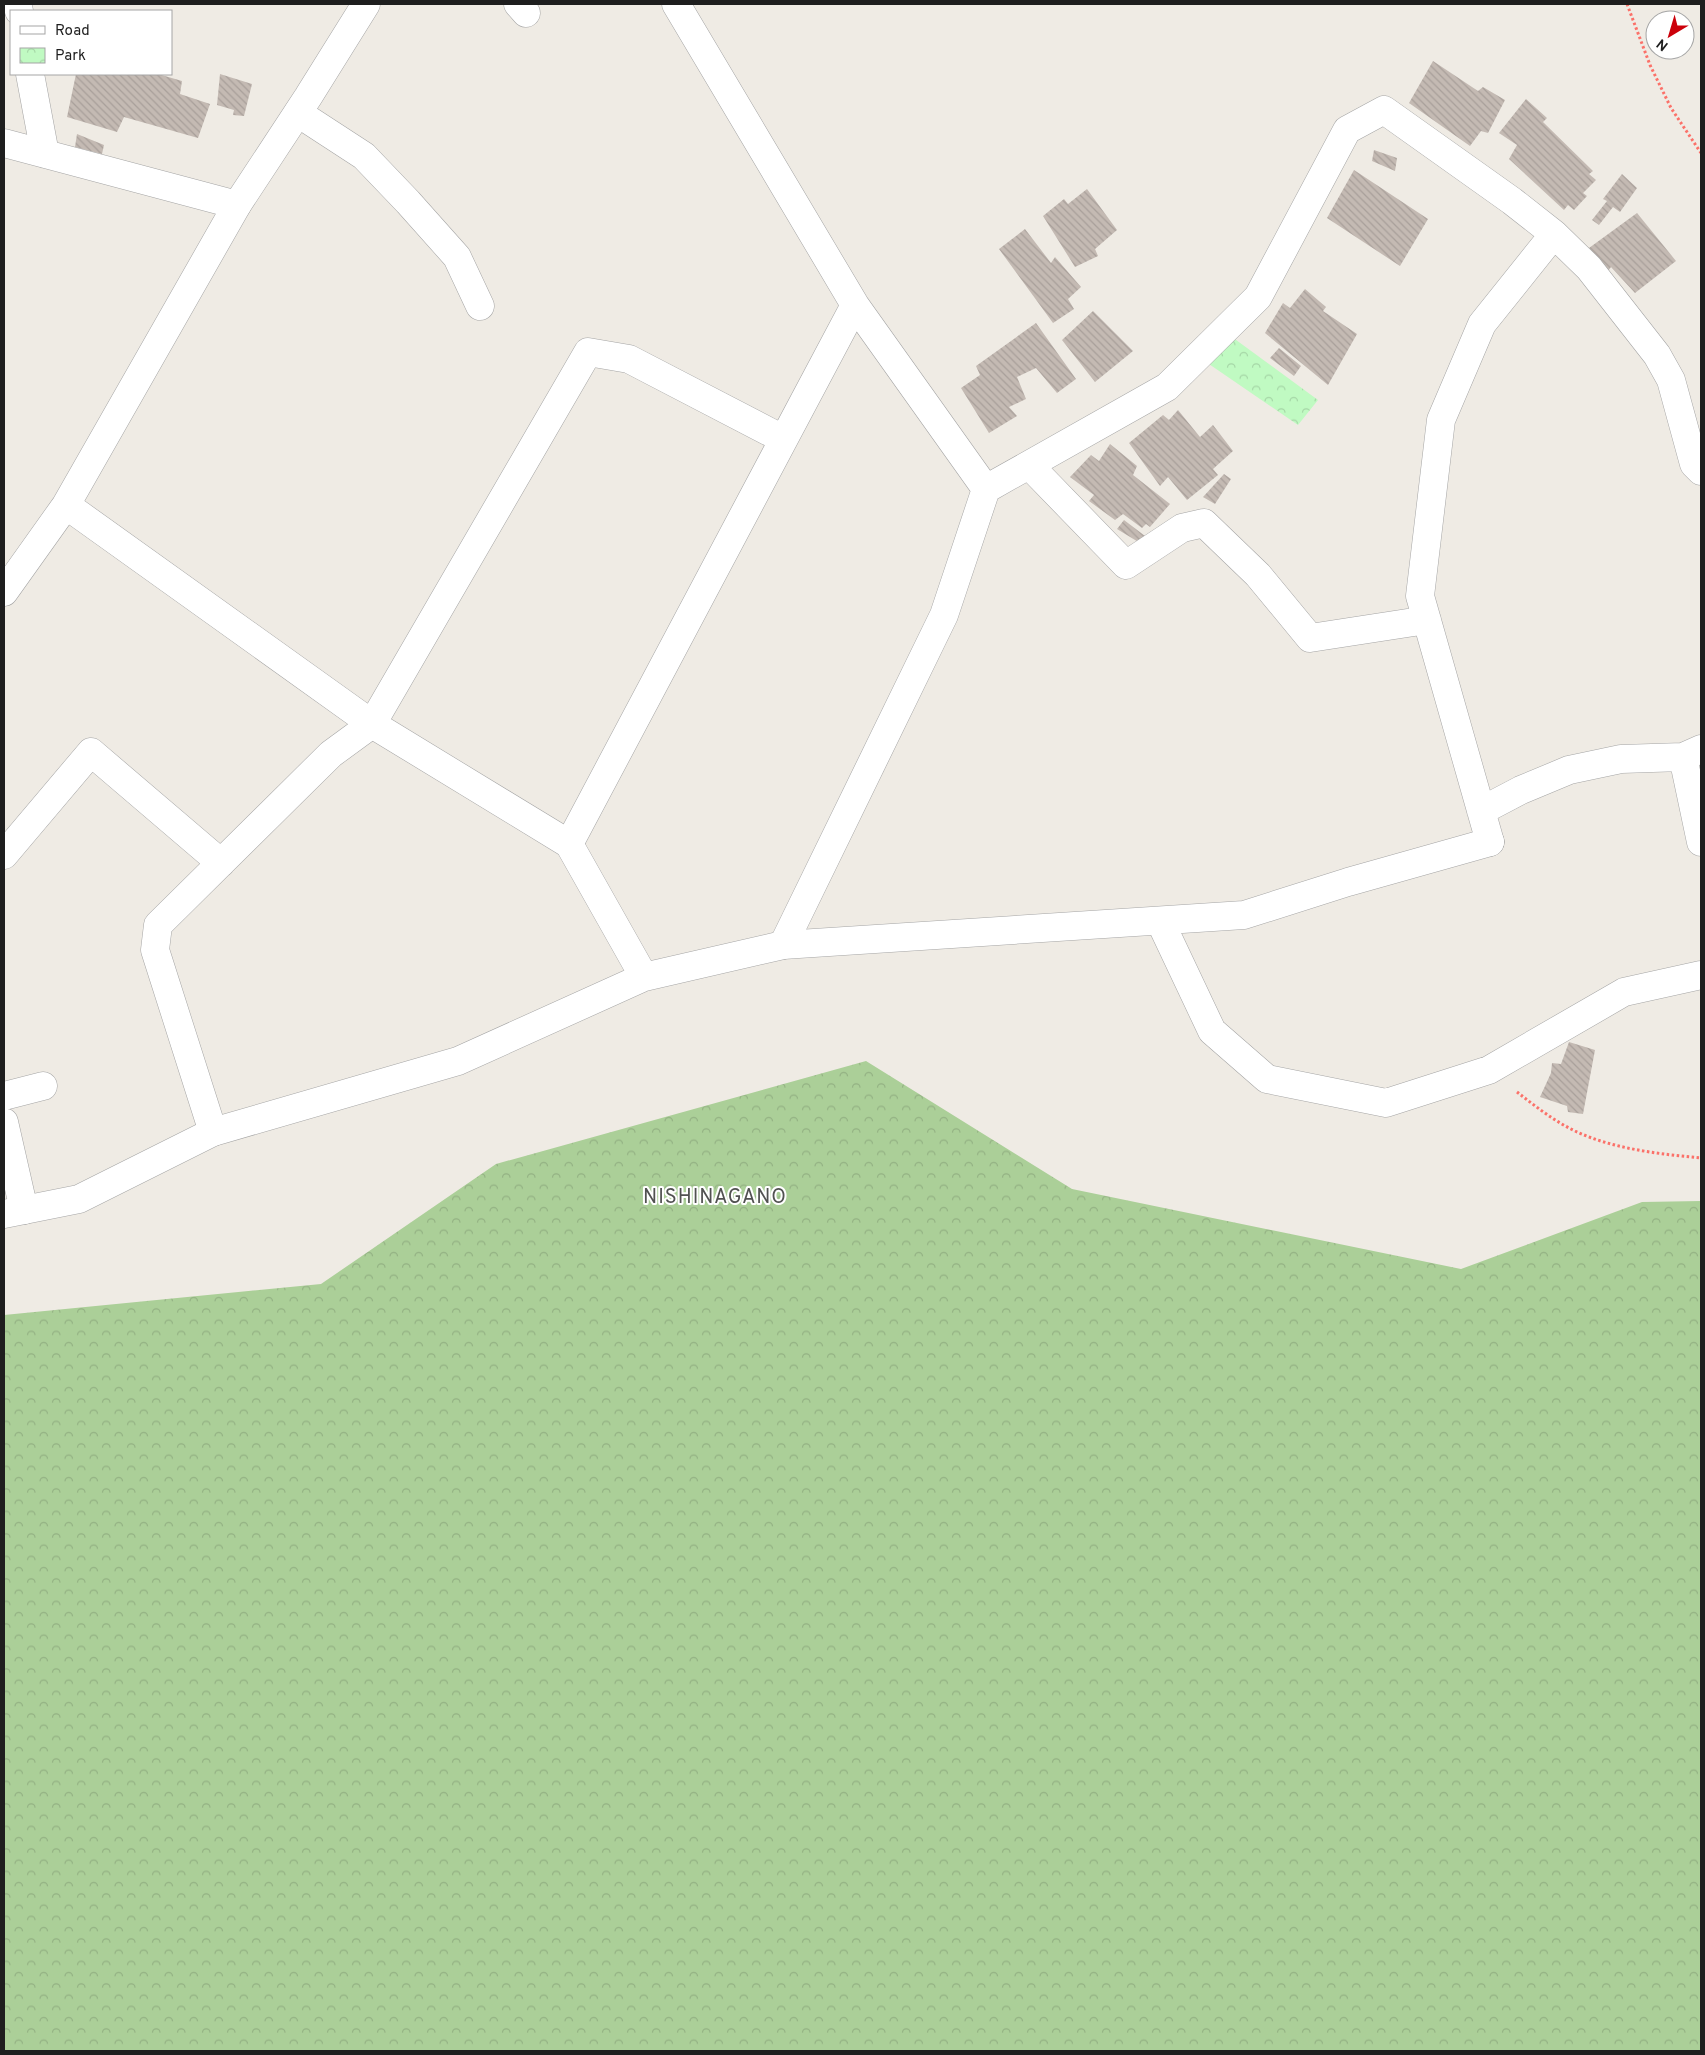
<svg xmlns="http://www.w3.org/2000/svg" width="1705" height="2055" font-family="Overpass,sans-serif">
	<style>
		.forest { fill: url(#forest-crowns) }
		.park { fill: url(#park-crowns) }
		.building { fill: url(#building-back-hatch) }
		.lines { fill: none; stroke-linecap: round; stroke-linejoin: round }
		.minor-casing { stroke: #a5a5a5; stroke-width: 29 }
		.tertiary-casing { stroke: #a5a5a5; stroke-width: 29 }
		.path { stroke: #fb7169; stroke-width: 3; stroke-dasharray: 2.5 2.5; stroke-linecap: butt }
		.minor { stroke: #fff; stroke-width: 28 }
		.tertiary { stroke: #fff; stroke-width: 28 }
		.labels { text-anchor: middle; stroke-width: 4; stroke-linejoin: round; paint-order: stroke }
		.quarter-label { font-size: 20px; letter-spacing: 1px; fill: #515151; stroke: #fff }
	</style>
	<defs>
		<pattern id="forest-crowns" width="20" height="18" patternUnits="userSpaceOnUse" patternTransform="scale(1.25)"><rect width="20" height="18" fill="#abcf98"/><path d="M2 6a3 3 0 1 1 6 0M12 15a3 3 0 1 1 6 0" fill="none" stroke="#93b183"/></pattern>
		<pattern id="park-crowns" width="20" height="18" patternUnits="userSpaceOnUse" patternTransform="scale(1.25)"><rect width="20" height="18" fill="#c0fac2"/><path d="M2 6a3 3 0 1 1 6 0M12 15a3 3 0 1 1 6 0" fill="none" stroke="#a5d6a6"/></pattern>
		<pattern id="building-back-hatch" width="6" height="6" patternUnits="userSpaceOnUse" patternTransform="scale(1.25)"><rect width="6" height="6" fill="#c4bab3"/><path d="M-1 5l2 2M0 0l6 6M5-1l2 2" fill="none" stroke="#a89f9a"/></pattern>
	</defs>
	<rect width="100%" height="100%" fill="#efebe4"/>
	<!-- forest -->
	<path class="forest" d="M866,1061L1072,1189L1461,1269L1642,1202L1701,1201V2051H4V1315L321,1284L496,1164Z"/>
	<!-- park -->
	<path class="park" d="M1232,337L1318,400L1298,425L1206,362Z"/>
	<!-- building -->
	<path class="building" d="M1433,61L1478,91L1483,87L1505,100L1488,133L1481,131L1470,146L1409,103Z
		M76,74H158L182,81L180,94L210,104L198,138L124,117L117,132L67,117Z
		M220,74L252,84L244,116L233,115L234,110L217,105Z
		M1526,99L1547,118L1543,122L1593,171L1589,174L1596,180L1583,193L1587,196L1574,210L1568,205L1564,210L1509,159L1517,145L1499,133Z
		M77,134L104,145L102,154L75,147Z
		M1374,150L1397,158L1395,171L1372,161Z
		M1354,170L1428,219L1400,266L1327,218Z
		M1622,174L1637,188L1620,212L1613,207L1599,225L1592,220L1607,201L1603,199Z
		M1087,189L1117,230L1095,249L1098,256L1075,267L1043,216L1064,199L1068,204Z
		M1637,213L1676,261L1635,293L1611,267L1608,271L1589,248Z
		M1025,229L1051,263L1055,257L1081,287L1068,299L1074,309L1053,323L999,249Z
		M1305,289L1326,307L1323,311L1357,334L1328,385L1265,333L1283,303L1290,308Z
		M1093,311L1133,351L1095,382L1062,340Z
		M1036,323L1076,379L1057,393L1036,368L1017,377L1026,399L1009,407L1017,416L989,433L961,388L980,375L976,366Z
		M1279,348L1301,366L1294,376L1270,358Z
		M1178,410L1200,437L1213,425L1233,451L1213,469L1218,475L1187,500L1168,477L1160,486L1129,443L1163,415L1169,420Z
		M1110,444L1137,466L1133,475L1170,504L1150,527L1146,524L1142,528L1123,514L1115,520L1089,501L1094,495L1070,477L1091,455L1099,461Z
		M1224,474L1231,479L1215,504L1203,497Z
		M1124,520L1145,536L1140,543L1117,529Z
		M1569,1042L1595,1050L1583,1114L1568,1112L1567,1106L1540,1097L1551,1073L1552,1063L1561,1064Z"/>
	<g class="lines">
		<defs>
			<path id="minor" d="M17,4L19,11
				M518,4L526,13
				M676,4L855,305L986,489
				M30,74L45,154
				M298,113L364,156L408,202L457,257L480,306
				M4,143L237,205
				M1554,234L1589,268L1657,355L1671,380L1694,464L1701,471
				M1029,465L1126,565L1182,528L1204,523L1258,575L1310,638L1427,620
				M1683,757L1701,842
				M1481,811L1521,790L1569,770L1621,759L1683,757L1701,749
				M569,844L855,305
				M4,855L91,752L221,863
				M1160,921L1212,1031L1267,1079L1386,1103L1489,1070L1624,992L1701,975
				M783,945L944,615L986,489L1167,387L1258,297L1347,130L1384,110L1512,201L1554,234L1482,324L1441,420L1420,596L1490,842
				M4,1096L43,1086
				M4,1122L24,1210
				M213,1132L155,950L158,925L331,754L372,724L588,352L629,359L783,439"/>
			<path id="tertiary" d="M66,505L372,724L569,844L644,977
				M4,592L66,505L237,205L308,97L366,4
				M4,1214L79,1199L213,1132L458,1061L644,977L783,945L1244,915L1348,882L1490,842"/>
		</defs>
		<!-- minor casing -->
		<use href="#minor" class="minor-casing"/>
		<!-- tertiary casing -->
		<use href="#tertiary" class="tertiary-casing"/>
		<!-- path -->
		<path class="path" d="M1627,4L1650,65L1671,108L1701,153
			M1517,1092C1535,1106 1554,1121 1575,1131C1613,1149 1659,1154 1701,1158"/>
		<!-- minor -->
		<use href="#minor" class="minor"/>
		<!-- tertiary -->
		<use href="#tertiary" class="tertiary"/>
	</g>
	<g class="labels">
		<!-- quarter labels -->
		<g class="quarter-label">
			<text x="715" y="1203">NISHINAGANO</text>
		</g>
	</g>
	<!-- border -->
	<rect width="1705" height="2055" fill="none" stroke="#1e1e1e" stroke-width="10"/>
	<!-- legend -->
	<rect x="10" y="10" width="162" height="65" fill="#ffffff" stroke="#a5a5a5"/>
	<rect x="20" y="26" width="25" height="8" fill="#ffffff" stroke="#a5a5a5"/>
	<text x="55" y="35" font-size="15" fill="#1e1e1e">Road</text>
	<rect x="20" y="48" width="25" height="15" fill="url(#park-crowns)" stroke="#a5a5a5"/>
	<text x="55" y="60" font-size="15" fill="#1e1e1e">Park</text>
	<!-- north arrow -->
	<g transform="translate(1670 35) rotate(218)"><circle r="24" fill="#ffffff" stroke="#a5a5a5"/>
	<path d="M0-4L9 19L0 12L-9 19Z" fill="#cc000a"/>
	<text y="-8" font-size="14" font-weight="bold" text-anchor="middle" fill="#1e1e1e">N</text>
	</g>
</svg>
